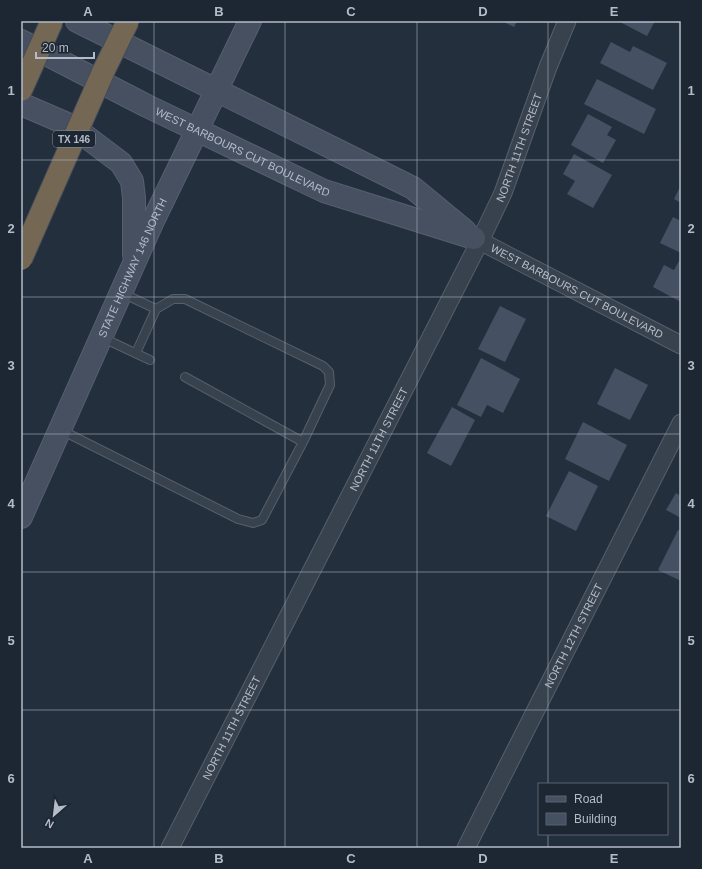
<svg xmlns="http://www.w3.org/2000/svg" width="702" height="869" font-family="Arial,sans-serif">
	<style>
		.building { fill: #455162 }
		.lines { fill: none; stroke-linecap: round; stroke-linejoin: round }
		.lane-casing { stroke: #565f6c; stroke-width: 10 }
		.street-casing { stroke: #565f6c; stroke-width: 19 }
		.secondary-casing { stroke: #565f6c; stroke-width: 24 }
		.lane { stroke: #38414e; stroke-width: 8 }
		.street { stroke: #38414e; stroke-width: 17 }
		.secondary { stroke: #465061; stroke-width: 22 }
		.highway-bridge-casing { stroke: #434c59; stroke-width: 24; stroke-linecap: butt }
		.highway-bridge { stroke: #746855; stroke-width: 22 }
		.grid { fill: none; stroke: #b4bcc9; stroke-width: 1; stroke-opacity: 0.55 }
		.labels { text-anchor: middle; stroke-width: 3; stroke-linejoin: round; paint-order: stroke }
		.shield { fill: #1d2633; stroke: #878f9c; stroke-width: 1 }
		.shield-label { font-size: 10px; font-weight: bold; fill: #b4bcc9 }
		.street-label { font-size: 11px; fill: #b4bcc9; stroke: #1d2633 }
		.neatline { fill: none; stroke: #b4bcc9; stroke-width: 1.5 }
		.grid-label { font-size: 13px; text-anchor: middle; font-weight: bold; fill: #b4bcc9 }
	</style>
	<rect width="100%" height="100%" fill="#242f3e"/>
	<!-- building -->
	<path class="building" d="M502,21H517L514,27Z
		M618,21H655L647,36Z
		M611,42L630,52L633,46L667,63L653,90L600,63Z
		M597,79L656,109L644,134L584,104Z
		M588,114L612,127L607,135L616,140L603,163L571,145Z
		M574,154L612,175L593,208L567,194L575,181L563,174Z
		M681,185V203L674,199Z
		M673,217L681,221V253L660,243Z
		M679,261L681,262V302L653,287L664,265L674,270Z
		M500,306L526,319L505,362L478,349Z
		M481,358L520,379L503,413L487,405L481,417L457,405Z
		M615,368L648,385L630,420L597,404Z
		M452,407L475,420L451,466L427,453Z
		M583,422L627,445L609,481L565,459Z
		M569,471L598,486L576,531L546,516Z
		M676,493L681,496V518L666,510Z
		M678,530L681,531V581L658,570Z"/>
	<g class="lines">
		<defs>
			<path id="lane" d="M122,293L156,309L173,299H185L323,366L329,372L330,385L303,442
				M103,338L150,360
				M136,353L156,309
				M61,430L238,519L253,523L262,520L303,442L185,377"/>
			<g id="street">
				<path id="s1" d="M474,238L681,345"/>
				<path id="s2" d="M170,848L480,241L503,193L548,67L567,21"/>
				<path id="s3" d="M466,848L681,423"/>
			</g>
			<g id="secondary">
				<path d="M77,21L413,188L465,231"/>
				<path id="s4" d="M21,41L147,106L324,191L474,238"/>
				<path d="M21,104L72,126L121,163L132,181L134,198V255"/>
				<path id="s5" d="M21,517L152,223L250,21"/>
			</g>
		</defs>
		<!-- lane casing -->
		<use href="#lane" class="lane-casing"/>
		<!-- street casing -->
		<use href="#street" class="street-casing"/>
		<!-- secondary casing -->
		<use href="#secondary" class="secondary-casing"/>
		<!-- lane -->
		<use href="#lane" class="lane"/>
		<!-- street -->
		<use href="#street" class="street"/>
		<!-- secondary -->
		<use href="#secondary" class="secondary"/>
		<defs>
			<path id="highway-bridge" d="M21,90L52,21
				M21,259L104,70L128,21"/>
		</defs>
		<!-- highway-bridge casing -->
		<use href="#highway-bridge" class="highway-bridge-casing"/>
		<!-- highway-bridge -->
		<use href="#highway-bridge" class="highway-bridge"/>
	</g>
	<!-- grid -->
	<path class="grid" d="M154,21V848M285,21V848M417,21V848M548,21V784M21,160H681M21,297H681M21,434H681M21,572H681M21,710H681M548,834V848"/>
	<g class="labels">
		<!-- shield labels -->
		<rect class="shield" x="53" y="131" width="42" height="16" rx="3"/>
		<g class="shield-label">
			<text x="74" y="143">TX 146</text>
		</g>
		<!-- street labels -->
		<g class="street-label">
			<text dy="4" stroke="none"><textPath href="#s2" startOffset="783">NORTH 11TH STREET</textPath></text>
			<text dy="4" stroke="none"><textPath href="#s4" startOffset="248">WEST BARBOURS CUT BOULEVARD</textPath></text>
			<text dy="4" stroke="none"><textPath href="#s5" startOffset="273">STATE HIGHWAY 146 NORTH</textPath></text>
			<text dy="4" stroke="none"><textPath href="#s1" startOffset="116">WEST BARBOURS CUT BOULEVARD</textPath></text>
			<text dy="4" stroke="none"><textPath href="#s2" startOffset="459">NORTH 11TH STREET</textPath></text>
			<text dy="4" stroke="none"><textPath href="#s3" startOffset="238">NORTH 12TH STREET</textPath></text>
			<text dy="4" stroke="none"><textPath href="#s2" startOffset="135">NORTH 11TH STREET</textPath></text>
		</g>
	</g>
	<!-- border -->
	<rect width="702" height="869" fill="none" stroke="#1d2633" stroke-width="44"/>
	<!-- legend -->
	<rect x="538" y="783" width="130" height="52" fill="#1d2633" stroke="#59626f"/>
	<rect x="546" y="796" width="20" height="6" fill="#465061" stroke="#59626f"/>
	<text x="574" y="803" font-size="12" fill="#b4bcc9">Road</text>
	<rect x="546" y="813" width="20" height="12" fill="#455162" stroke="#59626f"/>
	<text x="574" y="823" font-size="12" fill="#b4bcc9">Building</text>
	<!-- north arrow -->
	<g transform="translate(54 815) rotate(208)" stroke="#1d2633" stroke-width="3" paint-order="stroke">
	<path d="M0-3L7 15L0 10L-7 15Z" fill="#b4bcc9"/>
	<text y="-6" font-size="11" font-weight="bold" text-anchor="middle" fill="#b4bcc9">N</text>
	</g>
	<!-- scale -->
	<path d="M36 52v6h58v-6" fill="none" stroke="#b4bcc9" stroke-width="2"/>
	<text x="42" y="52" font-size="12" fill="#b4bcc9" stroke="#1d2633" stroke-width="3" paint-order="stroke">20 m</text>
	<rect x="22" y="22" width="658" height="825" class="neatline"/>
	<g class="grid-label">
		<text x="88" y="16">A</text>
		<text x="219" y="16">B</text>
		<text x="351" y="16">C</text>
		<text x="483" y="16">D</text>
		<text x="614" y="16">E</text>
		<text x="11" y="95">1</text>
		<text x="691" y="95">1</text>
		<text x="11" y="233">2</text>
		<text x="691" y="233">2</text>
		<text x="11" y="370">3</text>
		<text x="691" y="370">3</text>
		<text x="11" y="508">4</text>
		<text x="691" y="508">4</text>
		<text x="11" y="645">5</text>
		<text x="691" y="645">5</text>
		<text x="11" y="783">6</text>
		<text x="691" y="783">6</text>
		<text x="88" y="863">A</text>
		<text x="219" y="863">B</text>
		<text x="351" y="863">C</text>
		<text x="483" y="863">D</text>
		<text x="614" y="863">E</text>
	</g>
</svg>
